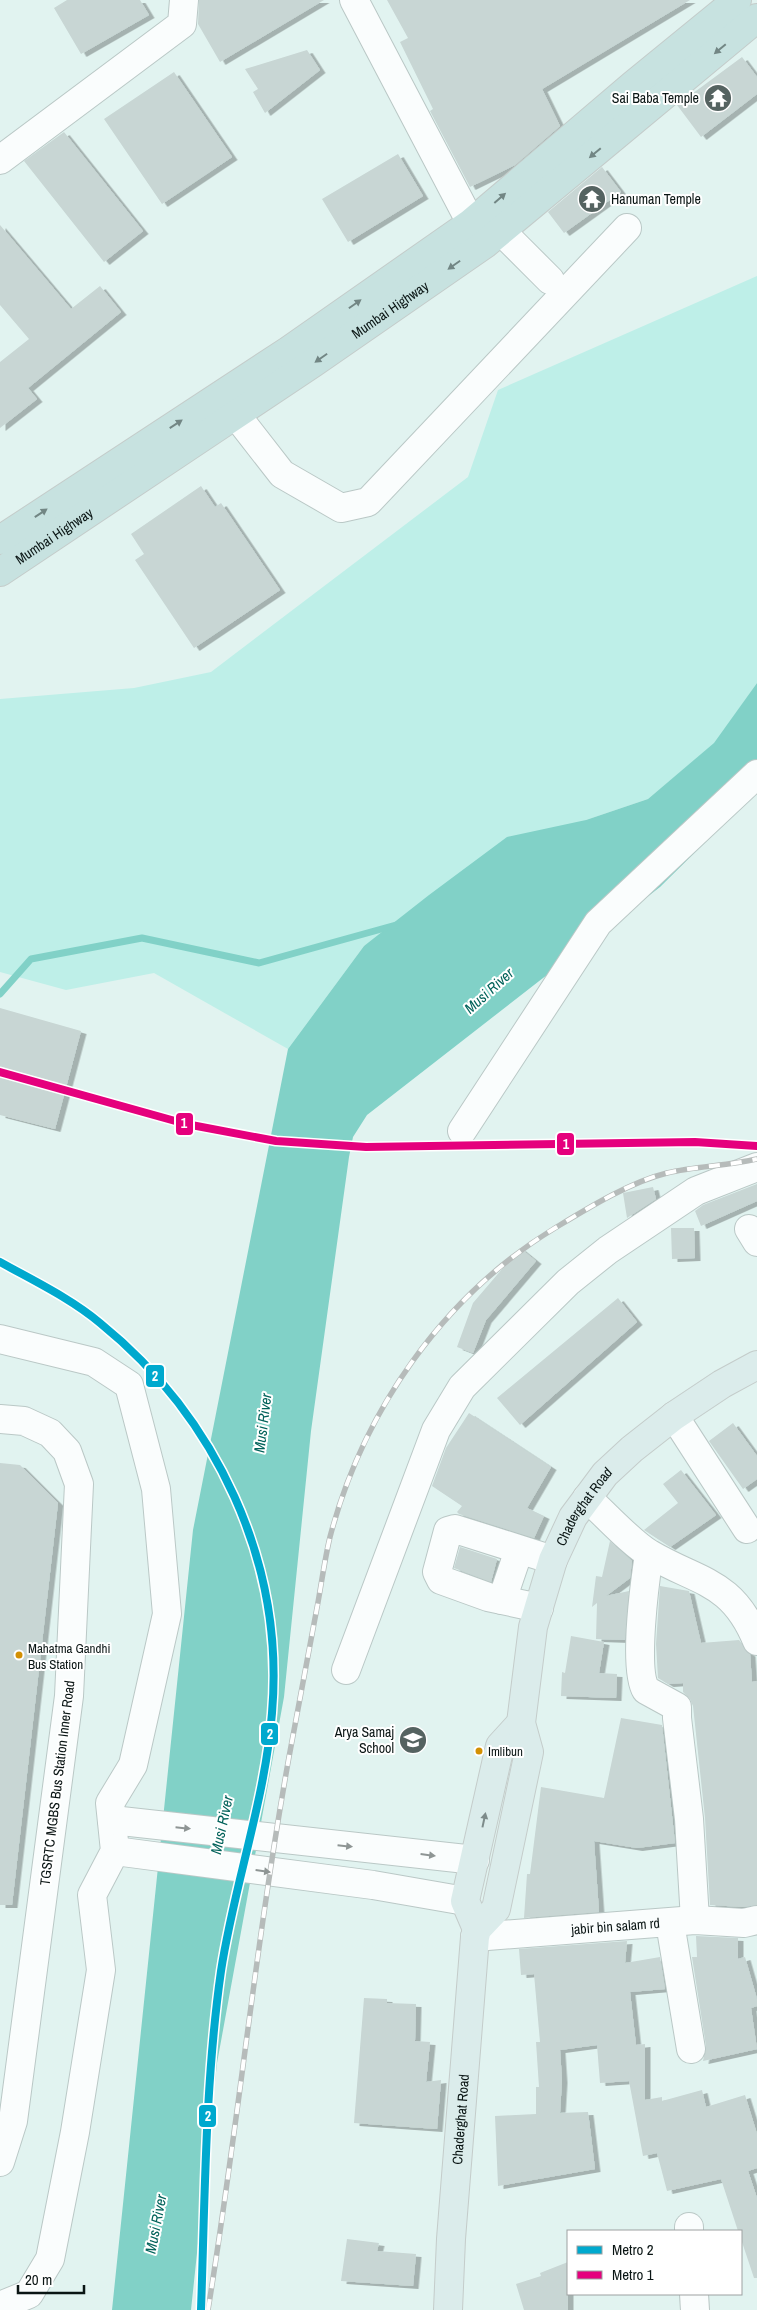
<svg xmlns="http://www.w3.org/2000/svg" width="757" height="2310" font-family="'Archivo Narrow',sans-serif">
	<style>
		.green { fill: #beefe8 }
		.water { fill: #81d1c7 }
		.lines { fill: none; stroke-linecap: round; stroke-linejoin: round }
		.stream { stroke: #81d1c7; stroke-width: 7 }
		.building { fill: #c8d6d4; filter: url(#shadow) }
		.minor-casing { stroke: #bac8c6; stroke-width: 30 }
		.major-casing { stroke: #c4ccca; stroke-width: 30 }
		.highway-casing { stroke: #c4ccca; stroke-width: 30 }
		.minor { stroke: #fafdfd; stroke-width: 28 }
		.major { stroke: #dbeceb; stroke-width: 28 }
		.highway { stroke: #c7e2e0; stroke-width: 28 }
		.rail-casing { stroke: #b6bbba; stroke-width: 5.5 }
		.rail { stroke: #fff; stroke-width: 4; stroke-dasharray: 11; stroke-linecap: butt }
		.metro-1-casing { stroke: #fff; stroke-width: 11 }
		.metro-2-casing { stroke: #fff; stroke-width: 11 }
		.metro-1 { stroke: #00a9ce; stroke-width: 8 }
		.metro-2 { stroke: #e5007d; stroke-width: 8 }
		.oneway { fill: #728684 }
		.oneway2 { fill: #7d8b8a }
		.oneway3 { fill: #8e9594 }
		.bus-dot { fill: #d39003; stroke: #fff; stroke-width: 2 }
		.labels { text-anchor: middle; stroke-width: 4; stroke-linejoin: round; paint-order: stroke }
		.bus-label { font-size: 13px; fill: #0a1514; stroke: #fff; text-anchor: start }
		.poi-label { font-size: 14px; fill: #0a1514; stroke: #fff; text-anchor: end }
		.street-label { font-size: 14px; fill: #0a1514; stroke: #fff }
		.water-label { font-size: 15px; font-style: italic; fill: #02625a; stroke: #fff }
		.line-badge { stroke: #fff; stroke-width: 2 }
		.badge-label { font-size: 14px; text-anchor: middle; font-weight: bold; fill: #fff }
	</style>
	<defs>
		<filter id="shadow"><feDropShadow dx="5.5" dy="3" stdDeviation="0" flood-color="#0004"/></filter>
	</defs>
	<rect width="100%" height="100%" fill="#e1f3f0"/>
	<!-- green -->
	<path class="green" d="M757,276V683L715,743L648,799L586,820L364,946L288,1049L154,973L66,990L0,972V699L134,688L211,672L468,477L498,390Z"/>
	<!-- water -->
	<path class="water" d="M757,683V791L660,887L367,1115L353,1137L349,1157L311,1431L284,1697L217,2063L191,2310H112L193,1530L288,1049L364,946L429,895L507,837L586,820L648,799L714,743Z"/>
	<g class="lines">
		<!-- stream -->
		<path class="stream" d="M0,994L31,959L142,938L259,963L396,925"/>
	</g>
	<!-- building -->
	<path class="building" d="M67,0H140L149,15L81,54L54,8Z
		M199,0H324L220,62L198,24Z
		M387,0H690L542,89L560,126L515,165L470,187L430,111L433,109L400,42L408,38Z
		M307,50L320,70L265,113L253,92L258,89L245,69Z
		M742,57L757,77V94L701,137L677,105Z
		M174,72L232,157L162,204L104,119Z
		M64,132L143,231L104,262L24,161Z
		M398,154L423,196L348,242L322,199Z
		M602,167L621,192L564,233L548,212Z
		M0,225L71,309L100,286L121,312L28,388L37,399L0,428V362L29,339L0,305Z
		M201,486L215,507L221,503L280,590L194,648L135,560L144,554L131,534Z
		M0,1008L81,1031L55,1129L0,1115Z
		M757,1184V1201L701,1226L695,1211L703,1205Z
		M653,1187L656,1199L627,1218L623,1193Z
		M671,1228H694L695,1258L672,1259Z
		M520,1248L536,1261L486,1320L473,1353L457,1347L473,1303Z
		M618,1298L637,1322L520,1425L497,1398Z
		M469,1413L551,1467L527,1508L544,1516L534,1538L459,1514L457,1512L462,1506L432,1486L446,1448Z
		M733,1423L757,1456V1479L743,1489L709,1441Z
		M0,1463L20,1465L58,1503L12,1905H0Z
		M681,1470L716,1515L670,1547L644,1530L678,1503L663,1484Z
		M610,1541L632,1561L630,1578L606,1596L629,1591L625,1640L596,1639L597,1603L592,1607L596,1576L602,1577Z
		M460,1547L497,1559L491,1582L454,1568Z
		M660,1586L689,1591L701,1643L739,1640L750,1654L752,1682L757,1681V1905L743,1907L710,1905L705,1818L693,1706L690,1699L683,1692V1683L668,1684L658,1678L656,1644Z
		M571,1636L604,1642L599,1673L617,1674L616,1698L561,1696L562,1672L565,1673Z
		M621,1718L662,1725L675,1843L637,1848L594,1841L599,1912L524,1918L527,1874H530L541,1787L604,1798Z
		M696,1936L738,1938V1959L745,1957L757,1999V2006L751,2008L757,2049L703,2061L706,2046L692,1957H697Z
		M627,1941L625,1963L660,1957L665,1989L630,1992L636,2045L645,2044V2100L662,2097V2101L702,2090L706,2107L745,2095L757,2134V2168L748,2171L757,2198V2278H754L741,2239V2231H738L721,2179L667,2191L657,2153L643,2156L629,2081L600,2083L597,2045L560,2050L562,2080L560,2113L588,2112L595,2169L498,2186L495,2116L536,2114V2087H539L536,2042H540L534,1974L521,1975L519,1949Z
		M364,1998L387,1999V2003L416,2004L415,2041L430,2042L426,2082L441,2080L437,2129L354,2123Z
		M347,2239L379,2243L377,2251L416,2254L413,2286L341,2281Z
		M568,2262V2310H524L516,2284L541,2276L540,2273Z"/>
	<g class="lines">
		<defs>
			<g id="minor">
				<path d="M354,0L471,223L484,243"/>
				<path d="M0,160L182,24L184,0"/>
				<path d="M501,231L550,280"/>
				<path d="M236,415L282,474L341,508L368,502L627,228"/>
				<path d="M462,1131L598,923L757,774"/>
				<path d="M749,1229L757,1242"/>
				<path d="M0,1339L94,1362L129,1385L156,1489L167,1614L133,1765L110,1803L115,1851L92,1895L101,1970L75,2132L50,2259L29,2294L0,2306"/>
				<path d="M674,1416L747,1529"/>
				<path d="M0,1419L24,1421L50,1433L67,1451L79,1484L69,1696L13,2121L0,2162"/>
				<path d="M587,1498C604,1513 632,1544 650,1554C699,1583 732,1580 757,1641"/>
				<path d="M649,1554C645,1581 633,1669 646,1690L677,1707V1718L689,1819L695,1920"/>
				<path d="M502,1600L519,1550"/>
				<path d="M539,1608L488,1597L441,1580L437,1572L448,1531L455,1529L553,1560"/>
				<path d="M346,1670L436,1430L462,1387L568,1282L608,1250L696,1191L757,1167"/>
				<path d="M112,1820L475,1860"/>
				<path d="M115,1851L373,1885L465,1901"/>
				<path d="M670,1923L691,2049"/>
				<path id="s1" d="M475,1937L695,1920L744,1923L757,1920"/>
				<path d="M689,2227V2231"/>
				<path d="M694,2294L695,2310"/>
			</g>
			<g id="major">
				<path d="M477,1929L465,1901L500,1746L521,1723"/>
				<path id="s2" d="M448,2310L451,2239L475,1937L477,1929L496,1909L529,1752L521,1723L533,1627L553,1560L573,1517L605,1474L632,1449L674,1416L722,1384L757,1365"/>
			</g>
			<g id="highway">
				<path d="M0,540L288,351L471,223L633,85L737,0"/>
				<path id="s3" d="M0,572L313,363L485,244L757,18"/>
			</g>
		</defs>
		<!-- minor casing -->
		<use href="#minor" class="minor-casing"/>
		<!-- major casing -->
		<use href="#major" class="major-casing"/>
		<!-- highway casing -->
		<use href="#highway" class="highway-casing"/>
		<!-- minor -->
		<use href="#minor" class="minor"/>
		<!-- major -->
		<use href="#major" class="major"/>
		<!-- highway -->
		<use href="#highway" class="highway"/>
		<defs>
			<path id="rail" d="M208,2310C238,2126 256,1940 289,1757C298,1709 307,1661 316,1613C321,1588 324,1562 330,1537C363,1411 443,1296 555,1228C588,1208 630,1182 667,1173C696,1166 728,1166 757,1159"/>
		</defs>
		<!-- rail casing -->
		<use href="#rail" class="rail-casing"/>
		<!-- rail -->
		<use href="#rail" class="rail"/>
		<defs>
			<path id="metro-1" d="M0,1262C34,1281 70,1298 100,1323C216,1417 285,1562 272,1713C265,1801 234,1885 221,1971C205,2083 205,2198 201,2310"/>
			<path id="metro-2" d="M0,1072L186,1124L276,1141L366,1147L695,1142L757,1146"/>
		</defs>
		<!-- metro-1 casing -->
		<use href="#metro-1" class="metro-1-casing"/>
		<!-- metro-2 casing -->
		<use href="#metro-2" class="metro-2-casing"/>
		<!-- metro-1 -->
		<use href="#metro-1" class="metro-1"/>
		<!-- metro-2 -->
		<use href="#metro-2" class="metro-2"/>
	</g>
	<!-- one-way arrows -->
	<defs><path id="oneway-solid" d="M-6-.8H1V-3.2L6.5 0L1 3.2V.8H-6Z" transform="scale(1.25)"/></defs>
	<g class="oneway">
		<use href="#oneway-solid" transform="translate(720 49) rotate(140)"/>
		<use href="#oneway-solid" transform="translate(595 153) rotate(140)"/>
		<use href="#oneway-solid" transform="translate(500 198) rotate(-41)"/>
		<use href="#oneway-solid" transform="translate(454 265) rotate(145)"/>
		<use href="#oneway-solid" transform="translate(355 304) rotate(-35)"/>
		<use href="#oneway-solid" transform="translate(321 358) rotate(145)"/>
		<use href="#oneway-solid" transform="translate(176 424) rotate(-33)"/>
		<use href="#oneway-solid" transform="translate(41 513) rotate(-34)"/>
	</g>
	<use class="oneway2" href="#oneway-solid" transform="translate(484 1820) rotate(-78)"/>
	<g class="oneway3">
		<use href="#oneway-solid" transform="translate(183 1828) rotate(6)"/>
		<use href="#oneway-solid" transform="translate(345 1846) rotate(6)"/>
		<use href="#oneway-solid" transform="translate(428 1855) rotate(7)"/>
		<use href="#oneway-solid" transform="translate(263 1871) rotate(8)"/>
	</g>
	<!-- icons -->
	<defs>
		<symbol id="temple-disc" viewBox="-11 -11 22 22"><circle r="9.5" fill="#556361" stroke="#fff"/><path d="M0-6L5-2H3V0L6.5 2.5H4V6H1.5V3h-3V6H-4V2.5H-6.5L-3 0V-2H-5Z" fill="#fff"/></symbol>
		<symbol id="school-disc" viewBox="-11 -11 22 22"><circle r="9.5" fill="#556361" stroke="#fff"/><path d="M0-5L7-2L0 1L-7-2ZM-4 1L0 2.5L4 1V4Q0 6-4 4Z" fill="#fff"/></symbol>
	</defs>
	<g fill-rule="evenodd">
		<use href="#temple-disc" x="702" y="82" width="32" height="32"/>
		<use href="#temple-disc" x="576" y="183" width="32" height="32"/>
		<use href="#school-disc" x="397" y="1724" width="32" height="32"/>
	</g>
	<!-- markers -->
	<g class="bus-dot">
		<circle cx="19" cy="1655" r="4.5"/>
		<circle cx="479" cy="1751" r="4.5"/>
	</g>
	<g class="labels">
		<!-- bus labels -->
		<g class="bus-label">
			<text x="28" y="1653">Mahatma Gandhi<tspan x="28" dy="16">Bus Station</tspan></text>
			<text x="488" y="1756">Imlibun</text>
		</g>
		<!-- poi labels -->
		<g class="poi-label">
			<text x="699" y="103">Sai Baba Temple</text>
			<text x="611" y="204" text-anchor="start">Hanuman Temple</text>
			<text x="394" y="1737">Arya Samaj<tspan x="394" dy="16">School</tspan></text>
		</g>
		<!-- street labels -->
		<g class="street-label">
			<text dy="5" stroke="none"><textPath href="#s3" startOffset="470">Mumbai Highway</textPath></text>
			<text dy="5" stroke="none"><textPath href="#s3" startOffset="65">Mumbai Highway</textPath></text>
			<text dy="5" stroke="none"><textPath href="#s2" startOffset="829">Chaderghat Road</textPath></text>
			<text transform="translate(57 1783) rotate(-83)" y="5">TGSRTC MGBS Bus Station Inner Road</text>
			<text dy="5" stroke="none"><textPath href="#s1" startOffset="141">jabir bin salam rd</textPath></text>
			<text dy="5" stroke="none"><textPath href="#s2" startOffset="191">Chaderghat Road</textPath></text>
		</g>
		<!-- water labels -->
		<g class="water-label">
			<text transform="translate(489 991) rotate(-42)" y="5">Musi River</text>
			<text transform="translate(263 1423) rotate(-83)" y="5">Musi River</text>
			<text transform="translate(222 1825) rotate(-78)" y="5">Musi River</text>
			<text transform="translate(156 2224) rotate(-79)" y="5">Musi River</text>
		</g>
	</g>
	<g class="line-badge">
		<rect x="175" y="1112" width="19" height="24" rx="5" fill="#e5007d"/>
		<rect x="556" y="1132" width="19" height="24" rx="5" fill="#e5007d"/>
		<rect x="145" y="1364" width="20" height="24" rx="5" fill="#00a9ce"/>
		<rect x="260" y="1722" width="19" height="24" rx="5" fill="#00a9ce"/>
		<rect x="198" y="2104" width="19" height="24" rx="5" fill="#00a9ce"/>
	</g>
	<g class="badge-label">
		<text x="184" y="1128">1</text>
		<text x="566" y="1149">1</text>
		<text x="155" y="1381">2</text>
		<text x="270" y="1739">2</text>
		<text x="208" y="2121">2</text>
	</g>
	<!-- legend -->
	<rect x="567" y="2230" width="175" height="65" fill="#ffffff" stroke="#9da1a1"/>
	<rect x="577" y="2246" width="25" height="8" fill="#00a9ce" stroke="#9da1a1"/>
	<text x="612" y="2255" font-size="15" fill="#0a1514">Metro 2</text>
	<rect x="577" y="2271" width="25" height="8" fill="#e5007d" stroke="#9da1a1"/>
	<text x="612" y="2280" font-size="15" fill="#0a1514">Metro 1</text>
	<!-- scale -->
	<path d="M18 2285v8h66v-8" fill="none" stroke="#0a1514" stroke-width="2.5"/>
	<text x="25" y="2285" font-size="15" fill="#0a1514" stroke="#ffffff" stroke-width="4" paint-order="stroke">20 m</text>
</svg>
